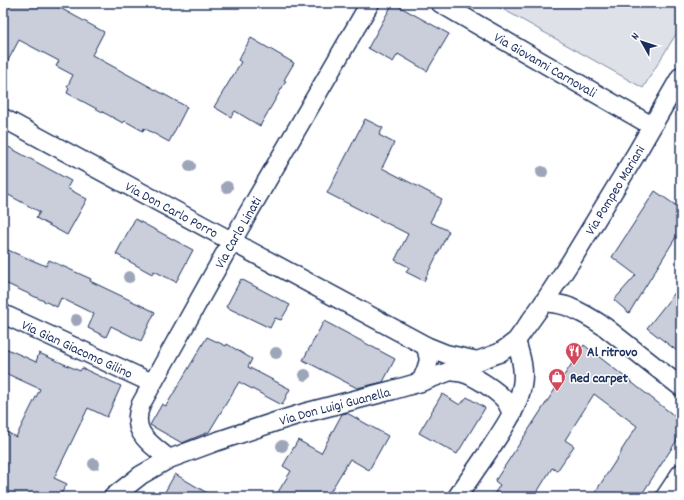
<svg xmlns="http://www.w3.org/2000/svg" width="684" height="500" font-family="Dekko,sans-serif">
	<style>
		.green { fill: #dee1e7; stroke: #7c88a2 }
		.building { fill: #caceda; stroke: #1b2f5e }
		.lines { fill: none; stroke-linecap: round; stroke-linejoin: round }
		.street-casing { stroke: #1b2f5e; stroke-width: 21 }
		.street { stroke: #fff; stroke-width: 18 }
		.tree { fill: #9da5b9 }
		.labels { text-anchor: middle; stroke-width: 3; stroke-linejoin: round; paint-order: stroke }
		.street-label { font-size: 14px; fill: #1b2f5e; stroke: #fff }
		.poi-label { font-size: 14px; font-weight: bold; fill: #1b2f5e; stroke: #fff; text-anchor: start }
	</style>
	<rect width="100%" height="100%" fill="#fff"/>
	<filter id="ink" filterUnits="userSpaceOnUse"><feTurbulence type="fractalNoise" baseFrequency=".025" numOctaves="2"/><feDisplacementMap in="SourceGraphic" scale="8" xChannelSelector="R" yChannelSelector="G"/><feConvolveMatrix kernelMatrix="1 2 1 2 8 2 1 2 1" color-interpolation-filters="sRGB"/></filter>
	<g filter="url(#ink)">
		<!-- green -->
		<path class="green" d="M492,3H681V26L643,88Z"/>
		<!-- building -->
		<path class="building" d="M3,3H51L104,32L92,55L187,107L169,142L144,128L143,131L125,121L123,123L67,93L69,88L67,87L73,75L56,66L59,61L19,40L3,70Z
			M393,3L449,34L427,71L398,54L393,62L368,48Z
			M251,38L294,63L284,80L286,81L260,126L235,111L231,117L214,107L241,62L238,60Z
			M365,119L383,128L379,135L394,143L382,168L442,199L430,222L449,231L424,281L406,272L409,267L395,260L408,234L327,193Z
			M3,144L71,181L67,188L87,199L67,235L36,218L40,212L3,192Z
			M655,191L681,209V229L629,313L614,300L636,275L612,257Z
			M135,219L193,250L176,282L154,271L152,274L116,254Z
			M3,248L46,266L49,260L91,279L90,281L155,312L141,341L111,326L106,337L88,328L94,314L61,298L57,307L3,282Z
			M241,279L290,305L281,320L275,318L270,328L226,307Z
			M681,285V354L647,328Z
			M324,321L395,359L383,382L357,388L303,360Z
			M207,337L226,346L227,344L252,359L248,367L290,389L282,405L239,382L209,432L182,443L150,425L162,404L166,406Z
			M584,345L681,421V434L640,497H592L622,451H621L637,426L594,394L565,440L574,446L557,471L552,468L534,497H492L500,485L495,481Z
			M3,347L36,362L39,353L80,371L82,368L121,386L107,417L88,408L54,478L67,484L59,497H3V430L16,437L40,389L3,372Z
			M442,394L460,405L467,397L485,408L457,454L419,433Z
			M347,413L388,436L369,470L350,459L327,497H275L291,471L283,466L298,440L321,453L342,414Z
			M175,474L214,497H162Z"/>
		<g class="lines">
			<defs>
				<g id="street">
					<path id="s1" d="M440,3L652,126"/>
					<path id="s2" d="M3,118L426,346L446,354L478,361"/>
					<path d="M544,302C552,303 561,304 569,307C581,312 593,319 605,327L681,387"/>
					<path id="s3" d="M3,314L152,383"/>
					<path d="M451,371C455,372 460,372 463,373C475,376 497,391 505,400C508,404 510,409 512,414"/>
					<path d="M421,382L426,370L429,360L426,346"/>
					<path id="s4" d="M169,459C149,442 130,433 141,404L232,241L370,3"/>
					<path id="s5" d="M113,497L141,475L169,459L215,442L278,421L304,413L393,390L421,382L488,357L499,353L508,347L516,341L544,302L571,261L636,154L681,76"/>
					<path d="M457,497C468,481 479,465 490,449C503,429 517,410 522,386C525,371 521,356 516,341"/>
					<path d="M665,497L681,473"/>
				</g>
			</defs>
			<!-- street casing -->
			<use href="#street" class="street-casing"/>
			<!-- street -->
			<use href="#street" class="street"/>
		</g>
		<!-- trees -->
		<g class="tree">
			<circle cx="190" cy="166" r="6"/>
			<circle cx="542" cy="172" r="6"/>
			<circle cx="227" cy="187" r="6"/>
			<circle cx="129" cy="277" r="6"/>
			<circle cx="76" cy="320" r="6"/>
			<circle cx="276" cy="353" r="6"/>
			<circle cx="305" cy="375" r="6"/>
			<circle cx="282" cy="446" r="6"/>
			<circle cx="94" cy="464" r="6"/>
		</g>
	</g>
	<!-- icons -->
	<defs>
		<symbol id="restaurant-pin" viewBox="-11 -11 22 30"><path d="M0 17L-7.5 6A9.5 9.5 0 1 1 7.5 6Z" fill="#d1495b" stroke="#fff"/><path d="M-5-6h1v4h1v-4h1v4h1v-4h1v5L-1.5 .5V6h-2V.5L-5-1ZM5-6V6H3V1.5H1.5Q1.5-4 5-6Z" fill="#fff"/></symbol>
		<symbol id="shop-pin" viewBox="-11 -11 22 30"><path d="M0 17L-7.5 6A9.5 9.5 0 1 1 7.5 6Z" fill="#d1495b" stroke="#fff"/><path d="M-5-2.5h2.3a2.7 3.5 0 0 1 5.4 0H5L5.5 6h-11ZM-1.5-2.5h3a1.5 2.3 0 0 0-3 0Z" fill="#fff"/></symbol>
	</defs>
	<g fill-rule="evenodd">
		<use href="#restaurant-pin" x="564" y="341" width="20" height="27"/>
		<use href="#shop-pin" x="547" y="367" width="20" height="27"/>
	</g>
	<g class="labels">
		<!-- street labels -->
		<g class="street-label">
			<text dy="5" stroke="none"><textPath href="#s1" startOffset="122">Via Giovanni Carnovali</textPath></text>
			<text dy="5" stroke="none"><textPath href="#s5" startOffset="616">Via Pompeo Mariani</textPath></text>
			<text dy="5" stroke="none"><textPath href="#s2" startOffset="192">Via Don Carlo Porro</textPath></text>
			<text dy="5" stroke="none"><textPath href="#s4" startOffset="265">Via Carlo Linati</textPath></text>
			<text dy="5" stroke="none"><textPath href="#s3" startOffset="82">Via Gian Giacomo Gilino</textPath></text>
			<text dy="5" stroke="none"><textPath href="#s5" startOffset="242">Via Don Luigi Guanella</textPath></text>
		</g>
		<!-- poi labels -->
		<g class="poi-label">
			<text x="587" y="356">Al ritrovo</text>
			<text x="570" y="382">Red carpet</text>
		</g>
	</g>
	<!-- margin -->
	<rect width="684" height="500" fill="none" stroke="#fff" stroke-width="16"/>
	<rect x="8" y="8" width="668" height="484" fill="none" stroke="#1b2f5e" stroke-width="1.5" filter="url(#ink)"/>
	<!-- north arrow -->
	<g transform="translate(642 42) rotate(309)" stroke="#ffffff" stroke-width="3" paint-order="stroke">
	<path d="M0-3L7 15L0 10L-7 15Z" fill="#1b2f5e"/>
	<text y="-6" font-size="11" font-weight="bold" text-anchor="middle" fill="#1b2f5e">N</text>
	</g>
</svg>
